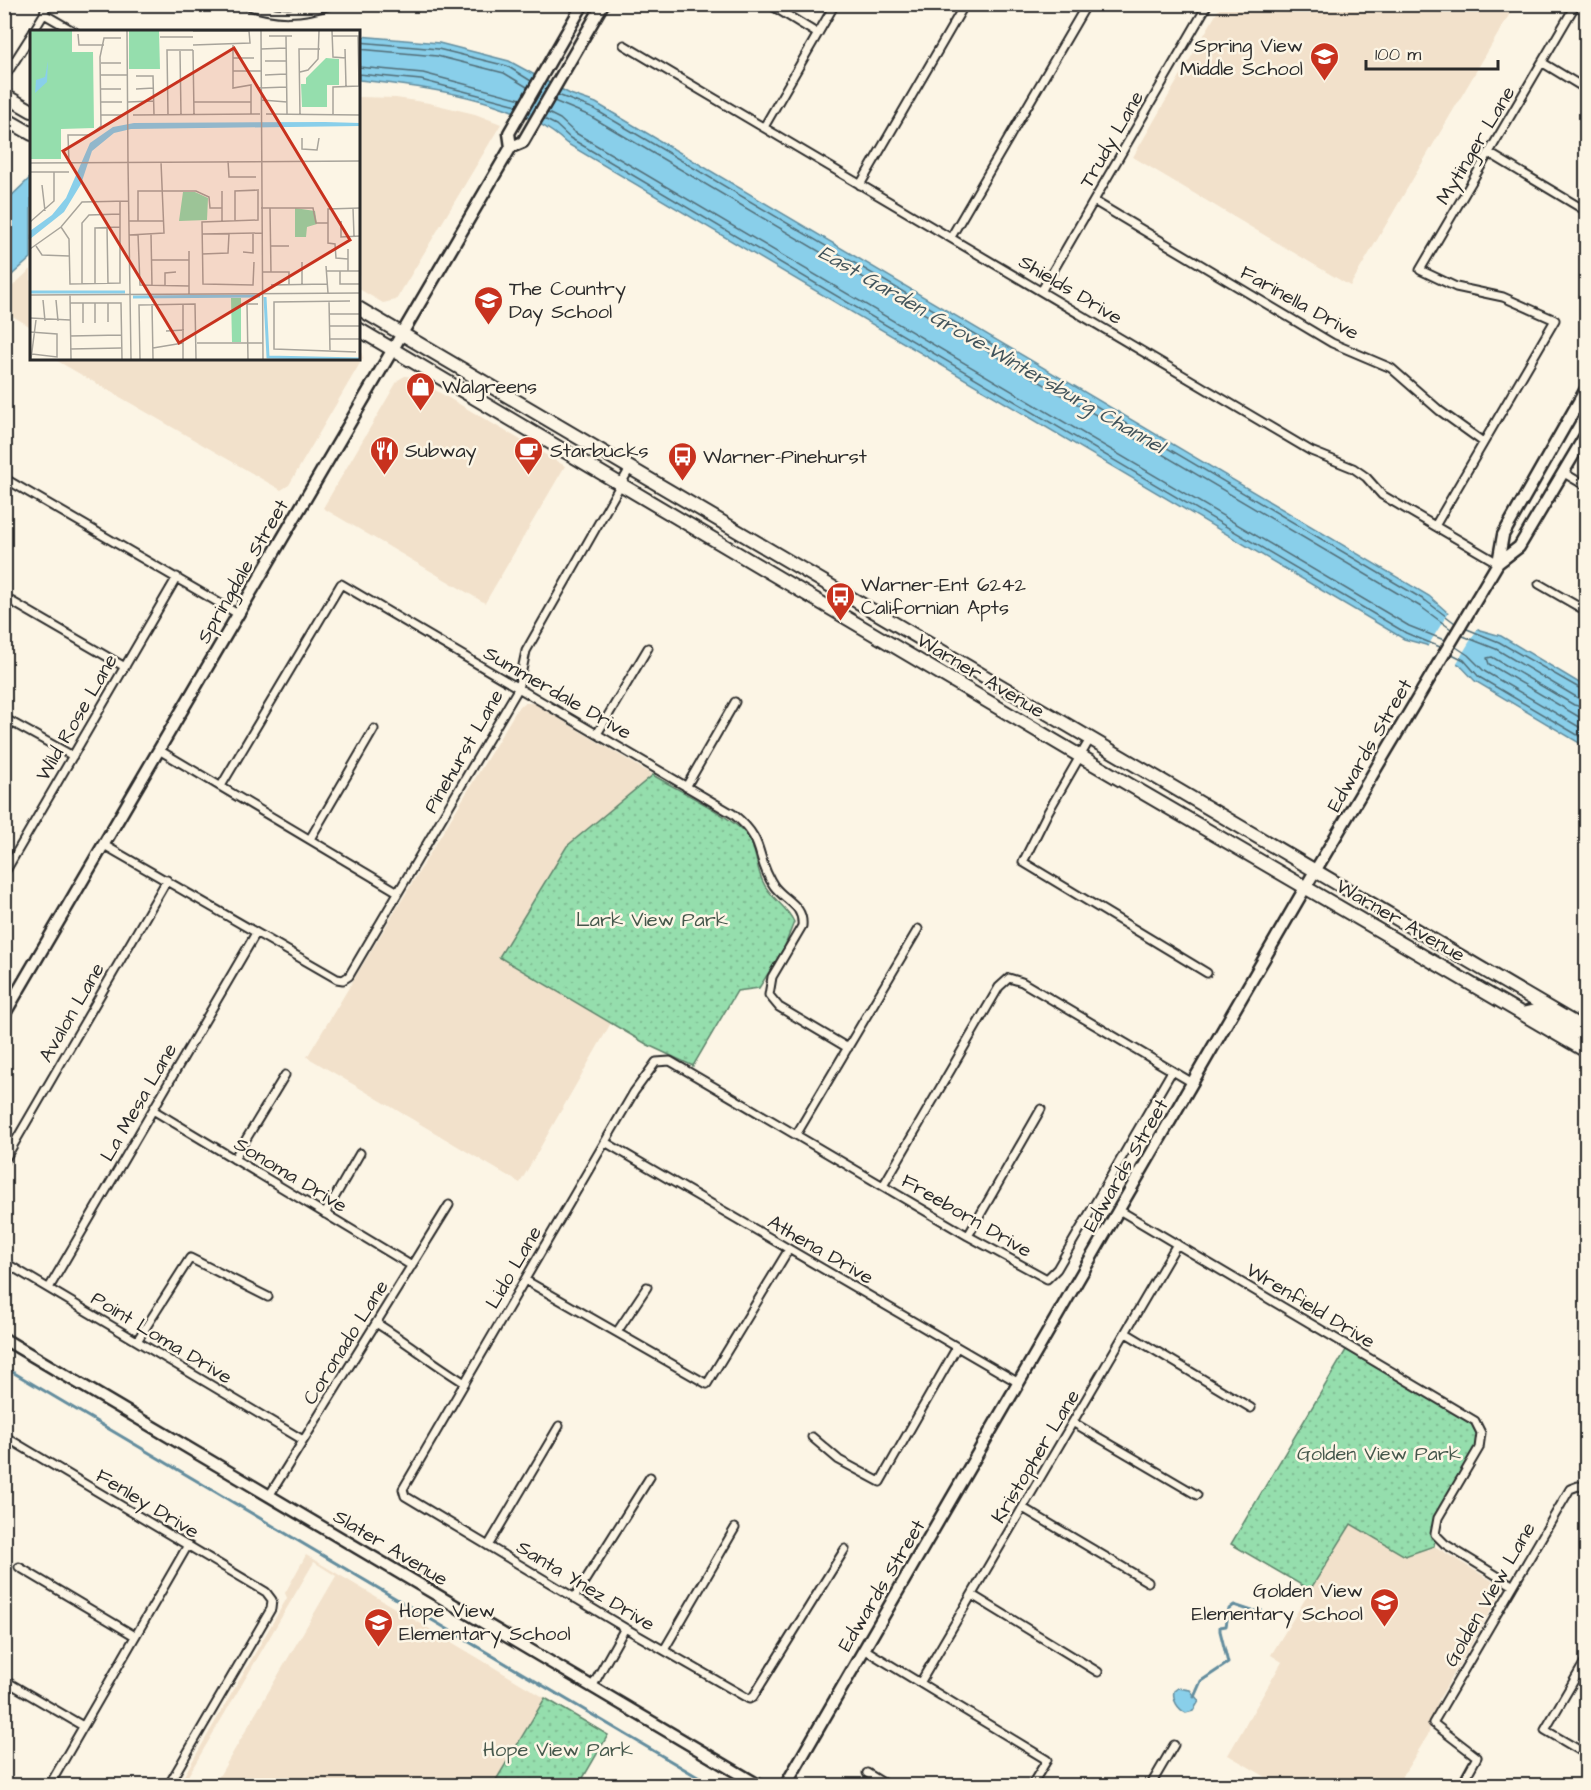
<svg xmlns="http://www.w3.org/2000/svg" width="1591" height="1790" font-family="'Architects Daughter',sans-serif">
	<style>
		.built { fill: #f2e1cb }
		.park { fill: url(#park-dots); stroke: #60846c; stroke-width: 1.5 }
		.water { fill: #89cfea; stroke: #638d9e; stroke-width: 1.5 }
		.pier { fill: #fcf5e5 }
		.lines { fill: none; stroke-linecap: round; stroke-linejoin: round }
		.shore { stroke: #516d77; stroke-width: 1.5 }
		.stream { stroke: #638d9e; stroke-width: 3 }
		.street-casing { stroke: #2b2b2b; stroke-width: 11 }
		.secondary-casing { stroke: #2b2b2b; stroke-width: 15 }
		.primary-casing { stroke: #2b2b2b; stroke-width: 16 }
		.street { stroke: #fcf5e5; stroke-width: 7 }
		.secondary { stroke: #fcf5e5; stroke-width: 10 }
		.primary { stroke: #fcf5e5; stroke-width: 12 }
		.labels { text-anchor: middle; stroke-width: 5; stroke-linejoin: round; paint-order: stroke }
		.poi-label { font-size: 20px; fill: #2b2b2b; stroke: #fcf5e5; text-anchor: start }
		.street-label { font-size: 20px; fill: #2b2b2b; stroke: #fcf5e5 }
		.park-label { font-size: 20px; fill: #46584c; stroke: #fcf5e5 }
		.water-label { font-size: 21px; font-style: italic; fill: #42545b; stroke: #fcf5e5 }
		.inset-river { fill: none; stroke: #89cfea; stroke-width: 3 }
		.inset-road { fill: none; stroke: #a8a49b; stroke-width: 1.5 }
		.view { fill: #c8321e; fill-opacity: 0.15; stroke: #c8321e; stroke-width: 3 }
		.inset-edge { fill: none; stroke: #2b2b2b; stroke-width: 3 }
	</style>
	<defs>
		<pattern id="park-dots" width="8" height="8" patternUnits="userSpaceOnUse" patternTransform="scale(1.5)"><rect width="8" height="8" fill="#95dead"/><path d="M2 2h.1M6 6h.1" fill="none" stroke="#81bf95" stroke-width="1.8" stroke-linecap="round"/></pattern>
	</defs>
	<rect width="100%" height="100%" fill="#fcf5e5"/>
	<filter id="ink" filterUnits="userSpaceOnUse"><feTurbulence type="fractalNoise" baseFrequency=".0167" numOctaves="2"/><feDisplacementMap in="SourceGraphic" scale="12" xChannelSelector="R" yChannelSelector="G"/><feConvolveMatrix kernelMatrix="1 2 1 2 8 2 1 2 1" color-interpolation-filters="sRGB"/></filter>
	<g filter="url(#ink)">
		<!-- built -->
		<path class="built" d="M1222,4L1515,5L1350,286L1133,157Z
			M359,97L396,98L429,103L475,114L501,124L396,300L383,303L359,289Z
			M31,269V327L4,311L5,293Z
			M359,345L363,358L289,485L281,490L54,359L358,358Z
			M405,376L413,377L565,466L485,603L323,508L398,380Z
			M525,703H533L653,775L567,846L500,957L611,1023L520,1183L307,1057L519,706Z
			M1351,1524L1428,1550L1434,1546L1504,1588L1439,1699L1428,1735L1397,1785H1280L1228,1755L1282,1662L1271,1655Z
			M306,1555L545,1698L493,1785H214L336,1576L314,1562L185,1781L209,1785L178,1786L287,1598L285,1593Z"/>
		<!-- park -->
		<path class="park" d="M653,775C674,788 738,819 749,838C757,852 756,868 763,882C770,898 787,906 794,922L784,948L759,988L737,991L693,1066L648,1045L499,957L567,846Z
			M1349,1345L1475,1421L1481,1433L1479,1448L1438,1518L1434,1546L1405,1556L1351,1524L1310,1590L1231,1544Z
			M545,1698L608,1735L579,1785H493Z"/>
		<!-- water -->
		<path class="water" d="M359,36L439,43L509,61L570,94L596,103L1429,596L1447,612L1480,630L1501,636L1586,687V747L1475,681L1460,665L1426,645L1404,639L566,143C520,99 421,86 359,80Z
			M31,177V258L5,281V202Z
			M1178,1688L1190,1690L1199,1701L1193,1711L1186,1713C1178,1709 1172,1700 1174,1691Z"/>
		<!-- pier -->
		<path class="pier" d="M1450,610L1479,626L1455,666L1426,649Z"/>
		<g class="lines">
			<!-- shore -->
			<path class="shore" d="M358,42L438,49L507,66L531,81
				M358,49L437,56L504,73L527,87
				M358,67L423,73L521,99
				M358,74L421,80L517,105
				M558,95L594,109L1426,601L1455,623
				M554,101L590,116L1421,607L1451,629
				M548,113L560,119L574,132L1409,626L1444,640
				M544,119L556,125L570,138L1406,633L1440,647
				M1467,629L1499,642L1586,692
				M1463,636L1496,649L1578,698L1586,699
				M1456,647L1468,655L1484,671L1586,731
				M1452,654L1464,660L1479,677L1586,740
				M1586,708L1574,705L1492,657L1487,658L1489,664L1586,721"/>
			<!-- stream -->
			<path class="stream" d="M4,1367L713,1786
				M1194,1697L1201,1681L1228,1663L1220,1631V1627L1226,1626L1229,1609L1234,1605L1252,1611H1262"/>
			<defs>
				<path id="street" d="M244,4C275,16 302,15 333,4
					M769,4L818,34
					M44,14L75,32
					M33,32L44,14L46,4
					M624,45L1311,451L1353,468L1366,477L1382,495L1498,563
					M1543,63L1586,89
					M4,78L32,34
					M764,127L835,4
					M1489,153L1586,211
					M860,185L965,4
					M1094,201L1332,343L1391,368L1440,411L1483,442
					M951,237L1087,4
					M1042,290L1208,4
					M1564,473L1586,486
					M4,478L238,614
					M1435,526L1555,320L1503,297L1456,287L1420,270L1576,4
					M1539,584L1586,611
					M4,597L125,667
					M4,718L73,756
					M597,734L648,648
					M1090,739L1048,812L1023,862L1207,973
					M159,750L398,892
					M221,786L341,584L733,814C768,842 754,857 774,886C785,901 804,905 802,926L772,977L769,995L779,1007L848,1048
					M686,787L735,702
					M310,839L374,729
					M104,845L337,979L343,980L349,976L518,689L526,651L630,468
					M4,874L177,577
					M153,1110L412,1266
					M796,1135L918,929
					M605,1142L1019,1383
					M234,1159L285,1075
					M4,1161L167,880
					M883,1186L999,987L1009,978L1022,982L1193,1083
					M1119,1210L1475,1421L1481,1433L1479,1448L1438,1518L1435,1534L1445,1544L1512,1585
					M325,1214L360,1153
					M968,1236L1041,1109
					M4,1262L303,1440
					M525,1280L707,1384L789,1249
					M49,1288L256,933
					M376,1323C407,1342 434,1364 465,1383
					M617,1332L647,1287
					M1126,1333L1251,1408
					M137,1341L190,1258L268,1297
					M1074,1423L1197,1495
					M4,1436L266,1592L272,1600L271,1609L168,1786
					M812,1437L839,1460L880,1482L957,1347
					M269,1496L449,1205
					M1023,1508L1148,1582
					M488,1546L559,1426
					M845,1549L753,1697L749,1699L625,1628L405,1496L403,1489L634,1092L656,1062L670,1061L968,1236L1047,1279L1057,1269L1172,1071
					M19,1567L135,1636
					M972,1595L1098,1672
					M574,1598L650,1477
					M864,1649L1047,1760L1031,1786
					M664,1650L735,1528
					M1586,1660L1545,1730L1586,1754
					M4,1680L83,1726
					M920,1683L1177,1244
					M592,1687L625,1628
					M867,1773L888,1786
					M49,1786L188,1545
					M1150,1786L1174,1745
					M1461,1786L1477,1757L1433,1723L1570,1489L1578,1486L1586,1488"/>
				<path id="secondary" d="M511,147L509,133L583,4
					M1498,563L1519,547L1586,434
					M4,1015L511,147L523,142L603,4
					M4,1339L760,1786
					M785,1786L1305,888L1498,563L1503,535L1586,389"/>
				<path id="primary" d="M4,95L32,111
					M4,118L32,134
					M358,308L1586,1030
					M358,329L1080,756L1586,1051
					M1522,1014L1535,1011L1573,1033L1586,1031"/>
			</defs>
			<!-- street casing -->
			<use href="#street" class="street-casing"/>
			<!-- secondary casing -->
			<use href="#secondary" class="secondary-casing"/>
			<!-- primary casing -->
			<use href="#primary" class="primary-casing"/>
			<!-- street -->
			<use href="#street" class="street"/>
			<!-- secondary -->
			<use href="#secondary" class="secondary"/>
			<!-- primary -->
			<use href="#primary" class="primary"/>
		</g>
	</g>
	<!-- icons -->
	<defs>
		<symbol id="school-pin" viewBox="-11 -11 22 30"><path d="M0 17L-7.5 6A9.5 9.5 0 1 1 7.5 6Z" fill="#c8321e" stroke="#fcf5e5"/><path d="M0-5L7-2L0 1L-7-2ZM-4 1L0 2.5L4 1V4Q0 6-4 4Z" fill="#fff"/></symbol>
		<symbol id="shop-pin" viewBox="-11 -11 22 30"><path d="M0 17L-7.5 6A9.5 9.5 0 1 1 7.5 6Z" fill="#c8321e" stroke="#fcf5e5"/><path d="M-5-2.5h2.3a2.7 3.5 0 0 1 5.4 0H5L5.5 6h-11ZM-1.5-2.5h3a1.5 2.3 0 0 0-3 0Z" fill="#fff"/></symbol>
		<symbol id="restaurant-pin" viewBox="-11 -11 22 30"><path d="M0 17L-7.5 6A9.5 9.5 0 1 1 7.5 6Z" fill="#c8321e" stroke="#fcf5e5"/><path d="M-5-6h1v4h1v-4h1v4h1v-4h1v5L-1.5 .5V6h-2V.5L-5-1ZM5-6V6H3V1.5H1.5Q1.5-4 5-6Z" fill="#fff"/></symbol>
		<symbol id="cafe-pin" viewBox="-11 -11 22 30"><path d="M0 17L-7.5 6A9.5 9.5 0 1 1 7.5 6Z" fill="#c8321e" stroke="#fcf5e5"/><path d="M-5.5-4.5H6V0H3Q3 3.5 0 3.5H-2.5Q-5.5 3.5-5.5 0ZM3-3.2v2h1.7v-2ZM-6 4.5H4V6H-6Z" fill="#fff"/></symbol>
		<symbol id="bus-pin" viewBox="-11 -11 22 30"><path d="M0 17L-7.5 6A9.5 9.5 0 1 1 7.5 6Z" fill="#c8321e" stroke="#fcf5e5"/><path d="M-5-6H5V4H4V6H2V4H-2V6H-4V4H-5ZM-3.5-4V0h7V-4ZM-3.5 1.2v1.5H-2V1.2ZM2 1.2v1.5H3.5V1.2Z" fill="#fff"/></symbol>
	</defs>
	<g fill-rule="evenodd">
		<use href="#school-pin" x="1308" y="40" width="33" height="45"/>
		<use href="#school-pin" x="472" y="284" width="33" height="45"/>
		<use href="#shop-pin" x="404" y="370" width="33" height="45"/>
		<use href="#restaurant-pin" x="368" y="434" width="33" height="45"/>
		<use href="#cafe-pin" x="512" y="434" width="33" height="45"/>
		<use href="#bus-pin" x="666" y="440" width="33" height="45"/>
		<use href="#bus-pin" x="824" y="580" width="33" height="45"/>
		<use href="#school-pin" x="1368" y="1586" width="33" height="45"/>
		<use href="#school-pin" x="362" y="1606" width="33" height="45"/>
	</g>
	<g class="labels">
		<!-- poi labels -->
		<g class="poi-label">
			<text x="1303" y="52" text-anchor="end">Spring View<tspan x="1303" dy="23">Middle School</tspan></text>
			<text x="509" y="295">The Country<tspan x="509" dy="23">Day School</tspan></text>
			<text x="442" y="393">Walgreens</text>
			<text x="405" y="457">Subway</text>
			<text x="550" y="457">Starbucks</text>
			<text x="703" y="463">Warner-Pinehurst</text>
			<text x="861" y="591">Warner-Ent 6242<tspan x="861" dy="23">Californian Apts</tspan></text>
			<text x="1363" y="1597" text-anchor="end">Golden View<tspan x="1363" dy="23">Elementary School</tspan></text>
			<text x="399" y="1617">Hope View<tspan x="399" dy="23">Elementary School</tspan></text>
		</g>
		<!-- street labels -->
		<g class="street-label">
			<text transform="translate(1111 139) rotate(-60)" y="7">Trudy Lane</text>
			<text transform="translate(1475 145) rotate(-59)" y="7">Mytinger Lane</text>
			<text transform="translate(1071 289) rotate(31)" y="7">Shields Drive</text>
			<text transform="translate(1300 302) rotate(29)" y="7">Farinella Drive</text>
			<text transform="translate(242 571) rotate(-60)" y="7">Springdale Street</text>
			<text transform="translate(981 675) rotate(31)" y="7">Warner Avenue</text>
			<text transform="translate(558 692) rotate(30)" y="7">Summerdale Drive</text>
			<text transform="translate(76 717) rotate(-60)" y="7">Wild Rose Lane</text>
			<text transform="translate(1369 745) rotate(-60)" y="7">Edwards Street</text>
			<text transform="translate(463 751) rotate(-60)" y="7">Pinehurst Lane</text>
			<text transform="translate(1401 920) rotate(30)" y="7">Warner Avenue</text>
			<text transform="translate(71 1012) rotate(-60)" y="7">Avalon Lane</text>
			<text transform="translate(138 1102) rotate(-60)" y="7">La Mesa Lane</text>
			<text transform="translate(1125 1165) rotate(-60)" y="7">Edwards Street</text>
			<text transform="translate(291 1174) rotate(31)" y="7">Sonoma Drive</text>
			<text transform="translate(967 1215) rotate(30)" y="7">Freeborn Drive</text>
			<text transform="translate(821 1249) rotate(30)" y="7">Athena Drive</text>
			<text transform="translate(513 1267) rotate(-60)" y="7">Lido Lane</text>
			<text transform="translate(1311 1305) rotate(31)" y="7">Wrenfield Drive</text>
			<text transform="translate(162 1337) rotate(31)" y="7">Point Loma Drive</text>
			<text transform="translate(345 1342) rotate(-58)" y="7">Coronado Lane</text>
			<text transform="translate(1035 1456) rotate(-59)" y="7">Kristopher Lane</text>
			<text transform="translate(148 1503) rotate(31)" y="7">Fenley Drive</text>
			<text transform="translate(391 1547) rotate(31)" y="7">Slater Avenue</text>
			<text transform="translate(586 1585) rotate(31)" y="7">Santa Ynez Drive</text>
			<text transform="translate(881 1585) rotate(-59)" y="7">Edwards Street</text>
			<text transform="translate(1489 1594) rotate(-60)" y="7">Golden View Lane</text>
		</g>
		<!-- park labels -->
		<g class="park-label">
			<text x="652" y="926">Lark View Park</text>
			<text x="1379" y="1460">Golden View Park</text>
			<text x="558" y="1756">Hope View Park</text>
		</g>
		<!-- water labels -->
		<g class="water-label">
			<text transform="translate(992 349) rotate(30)" y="7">East Garden Grove-Wintersburg Channel</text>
		</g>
	</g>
	<!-- overview -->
	<g transform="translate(30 30)">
		<rect width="330" height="330" fill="#fcf5e5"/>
		<path d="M0,1H42V22H63L64,98L31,99V129H0Z" fill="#95dead"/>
		<path d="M99,1H129L130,39H99ZM296,28L309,29V55H297V77H272L271,54H276V48ZM153,162H165L178,168L177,190L149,191ZM265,178L285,181L287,194L277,197L276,207H265ZM201,268H211V312H202Z" fill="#95dead"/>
		<path d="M18,31L17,52L5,63L6,50L15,47ZM104,93L295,92L330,93V96L101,99L84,103L62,121L51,154L34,182L0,209V201L22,185L36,168L60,113L83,97Z" fill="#89cfea"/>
		<path class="inset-river" d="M0,262H95M103,267L230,266M235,267L238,327L330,329"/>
		<path class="inset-road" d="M97,1L98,133M231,1L233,329M302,1L303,27L316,28M48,4L49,15H74M239,6H262M256,6L257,84M302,6H328L329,56L303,57V84M130,7H163M163,15L220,13L219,1H163M203,15V58L221,55V85M231,19L256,18M315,19L316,56M163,20L164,85M150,21L151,85M203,28H224M235,31H256M71,33H91M203,41H231M270,42L278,40L288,29L289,1M71,45H98M235,45L256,44M106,46H123L124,85M229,58L257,57M71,59H91M106,59L124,58M232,70L257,72M71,72H92M98,72L123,71M164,72H221M236,84L330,85M270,84L269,19H290M71,85H92M103,85L230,84M138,85L137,20H163M272,108V119L287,120L289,108M198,131L199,147H226M0,133L330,131M39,133L38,105H60L71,96L70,27L74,8H91M98,133L101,329M0,142H39M12,155L15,181M192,161V191M231,178H283L286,193H298M240,178L241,242M323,178L324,206M99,191H133M108,191V161H166L179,167L180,178H192M205,191V161L229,160M311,191V207L330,206M0,192L24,171V142M31,197L39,209L40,254L90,253V171M77,197L78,254M108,204L110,255L159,256M121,204L122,256M172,204L232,203M99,205L134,203L131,132M6,216L12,225L39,226M240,216H259M0,219L31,197L52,172L98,171M318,219V241M213,222L223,223V203M172,224L198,223L199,204M318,229L306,228L305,214L298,213V179L330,178M121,230H159M224,232L223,255L173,254L172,192L228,190V160M272,232V254M296,236L298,263M297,241H330M310,241V254H330M232,242H259V255M52,254V193L59,185L90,184M65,254V198L90,197M241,255L297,254M135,256V243L146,242M159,264V221M0,265L330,263M40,265L41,329M13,270L15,291M26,270L28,291M299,271L300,320M320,271L244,272V319L326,322M40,273H91L92,329M53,273V293M65,273V293M78,273V292M122,274L123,329M299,284H330M0,288L40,290M299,296H330M136,301L154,300M0,302L27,304V327L2,324M40,306L91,305M299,309H330M167,313H233M123,318L153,313M40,319L91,318M1,329L6,290M110,329L109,275L165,274L166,329M153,329V274M218,329L217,274H228"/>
		<path class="view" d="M204,18L320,210L149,313L33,121Z"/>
		<rect width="330" height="330" class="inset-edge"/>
	</g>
	<!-- margin -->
	<rect width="1591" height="1790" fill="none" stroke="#fcf5e5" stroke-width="24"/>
	<rect x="12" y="12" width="1567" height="1766" fill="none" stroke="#2b2b2b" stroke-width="2" filter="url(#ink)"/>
	<!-- scale -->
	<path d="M1366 60v9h132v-9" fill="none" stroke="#2b2b2b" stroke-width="3"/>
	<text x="1375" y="60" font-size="18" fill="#2b2b2b" stroke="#fcf5e5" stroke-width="4.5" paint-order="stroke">100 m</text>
</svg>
